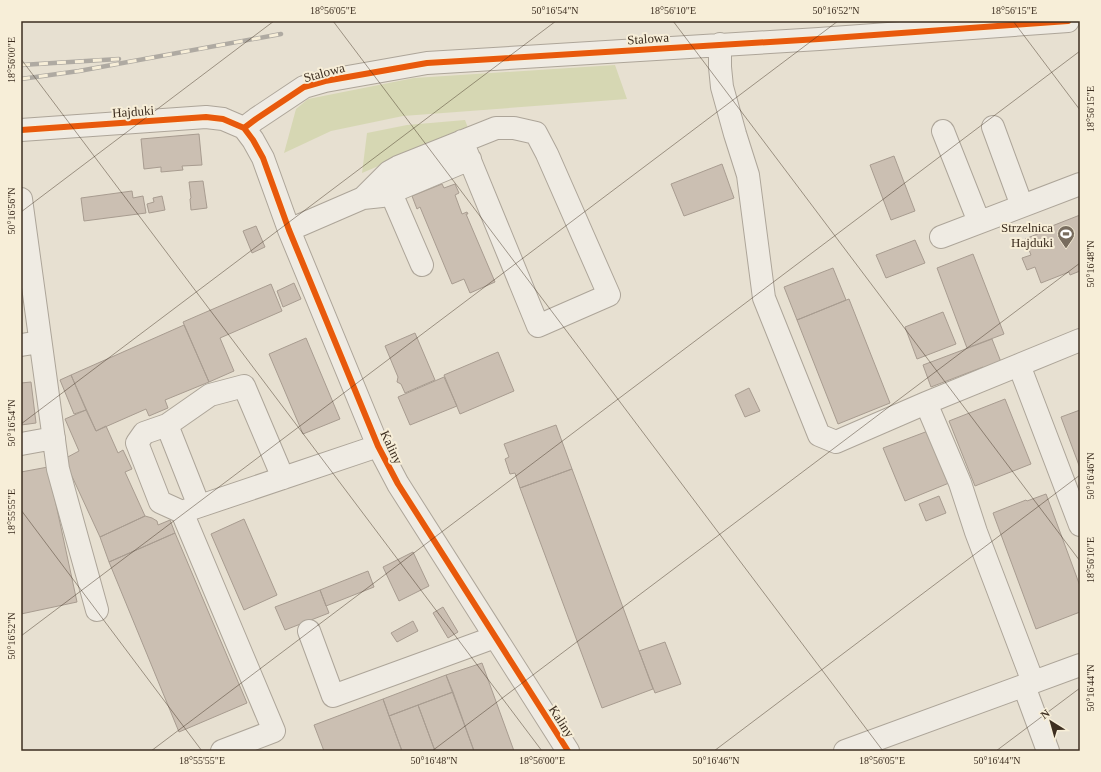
<svg xmlns="http://www.w3.org/2000/svg" width="1101" height="772" font-family="Georgia,serif">
	<style>
		.green { fill: #d6d7b3 }
		.building { fill: #cbbfb2; stroke: #a89c90 }
		.lines { fill: none; stroke-linecap: round; stroke-linejoin: round }
		.minor-casing { stroke: #ada599; stroke-width: 24 }
		.minor { stroke: #efebe3; stroke-width: 22 }
		.rail-casing { stroke: #afaaa2; stroke-width: 4.5 }
		.rail { stroke: #f7eed8; stroke-width: 3; stroke-dasharray: 9; stroke-linecap: butt }
		.cycleway-casing { stroke: #f7eed8; stroke-width: 8 }
		.cycleway { stroke: #e8590c; stroke-width: 6 }
		.ticks { fill: none; stroke: #3d2e20; stroke-width: 1; stroke-opacity: 0.45 }
		.labels { text-anchor: middle; stroke-width: 4; stroke-linejoin: round; paint-order: stroke }
		.street-label { font-size: 13px; fill: #3d2e20; stroke: #f7eed8 }
		.poi-label { font-size: 13px; fill: #3d2e20; stroke: #f7eed8; text-anchor: end }
		.neatline { fill: none; stroke: #3d2e20; stroke-width: 1.5 }
		.ticks-label { font-size: 10px; text-anchor: middle; fill: #3d2e20 }
	</style>
	<rect width="100%" height="100%" fill="#e7e0d1"/>
	<!-- green -->
	<path class="green" d="M615,65L627,99L403,116L331,131L284,153L296,109L308,99L414,78Z
		M465,120L468,128L362,173L367,133L407,125Z"/>
	<!-- building -->
	<path class="building" d="M199,134L202,165L182,166L183,170L161,172V167L144,169L141,139Z
		M894,156L915,211L891,220L870,165Z
		M722,164L734,198L684,216L671,184Z
		M203,181L207,208L191,210L190,199L191,198L189,182Z
		M442,184L444,188L455,184L459,193L455,195L462,214L467,212L468,214H466L495,282L470,293L464,279L452,284L420,207L417,209L412,196Z
		M132,191L133,198L143,196L146,213L84,221L81,198Z
		M162,196L165,210L149,213L147,204L154,202L153,198Z
		M1080,215V271L1070,275L1069,272L1041,283L1035,267L1027,270L1022,258L1031,255L1025,239L1052,228V226Z
		M256,226L265,247L252,253L243,231Z
		M915,240L925,263L886,278L876,255Z
		M973,254L1004,334L967,348L937,268Z
		M833,268L846,300L797,320L784,287Z
		M294,283L301,299L283,307L277,291Z
		M271,284L282,311L220,338L234,371L209,382L183,322Z
		M849,299L890,403L838,424L797,320Z
		M943,312L956,344L917,359L905,327Z
		M184,325L209,382L165,400L168,408L149,416L146,409L96,431L71,375Z
		M415,333L435,380L405,393L401,384L397,382L398,377L385,346Z
		M306,338L340,419L303,434L269,354Z
		M992,339L1001,362L983,368V367L931,387L923,365Z
		M498,352L514,391L460,414L444,375Z
		M71,375L86,410L74,414L60,380Z
		M444,377L457,406L410,425L398,397Z
		M31,382L36,423L21,425V383Z
		M749,388L760,411L745,417L735,395Z
		M1005,399L1031,464L975,486L949,421Z
		M86,410L96,431L106,426L118,453L123,450L132,469L125,472L145,516L100,537L64,459L79,451L65,419Z
		M1080,410V468L1061,417Z
		M556,425L572,469L520,488L515,473L510,474L505,459L509,457L504,444Z
		M928,431L949,483L905,501L883,448Z
		M48,467L77,602L21,614V472Z
		M572,469L653,689L602,708L520,488Z
		M1046,494L1080,586V612L1036,629L993,513L1026,500L1027,501Z
		M939,496L946,513L926,521L919,504Z
		M145,516L152,518L157,521L158,525L170,520L175,533L109,562L100,537Z
		M244,519L277,595L244,610L211,534Z
		M175,533L247,703L179,732L109,562Z
		M413,552L429,586L399,601L383,567Z
		M368,571L374,587L326,606L320,590Z
		M320,590L329,613L285,630L275,607Z
		M443,607L458,632L448,638L433,613Z
		M413,621L418,631L397,642L391,633Z
		M665,642L681,684L655,693L639,651Z
		M482,663L514,751H474L446,675Z
		M446,675L453,692L389,716L383,699Z
		M453,692L474,751H435L418,705Z
		M383,699L402,751H324L314,725Z
		M418,705L435,751H402L389,716Z"/>
	<g class="lines">
		<defs>
			<path id="minor" d="M720,44V67L722,87L735,134L748,175L764,298L819,435L836,442L926,403L1080,340
				M993,127L1022,206
				M244,128L256,119L304,87L325,81L427,63L819,39L1068,21
				M21,130L206,117L223,119L244,128L253,140L263,158L289,230L378,446L398,484L568,751
				M943,131L979,222
				M391,193L422,265
				M363,198L382,196L470,159
				M21,199L58,469L97,610
				M289,230L363,198L389,172L398,167L496,128H514L536,133L547,154L609,295L538,326L462,141
				M941,237L1080,184
				M21,345L40,342
				M1019,365L1080,525
				M926,403L960,483L976,532L1033,682
				M167,425L144,433L137,443L160,502L182,512
				M21,444L54,438
				M199,506L167,425L210,395L244,386L283,478
				M309,631L333,696L495,637
				M1024,686L1048,751
				M222,751L274,731L182,512L378,446
				M845,751L1080,665"/>
		</defs>
		<!-- minor casing -->
		<use href="#minor" class="minor-casing"/>
		<!-- minor -->
		<use href="#minor" class="minor"/>
		<defs>
			<path id="rail" d="M21,65L119,59
				M21,79L79,71L281,34"/>
		</defs>
		<!-- rail casing -->
		<use href="#rail" class="rail-casing"/>
		<!-- rail -->
		<use href="#rail" class="rail"/>
		<defs>
			<path id="cycleway" d="M244,128L256,119L304,87L325,81L427,63L819,39L1068,21
				M21,130L206,117L223,119L244,128L253,140L263,158L289,230L378,446L398,484L568,751"/>
		</defs>
		<!-- cycleway casing -->
		<use href="#cycleway" class="cycleway-casing"/>
		<!-- cycleway -->
		<use href="#cycleway" class="cycleway"/>
	</g>
	<!-- ticks -->
	<path class="ticks" d="M333,21L883,751M673,21L1080,561M1013,21L1080,110M21,59L542,751M21,212L274,21M21,424L556,21M21,510L202,751M21,636L838,21M151,751L1080,51M432,751L1080,263M714,751L1080,475M996,751L1080,688"/>
	<!-- icons -->
	<defs>
		<symbol id="stadium-pin" viewBox="-11 -11 22 30"><path d="M0 17L-7.5 6A9.5 9.5 0 1 1 7.5 6Z" fill="#786c5e" stroke="#f7eed8"/><path d="M0-5a6.5 5 0 1 0 0 10a6.5 5 0 1 0 0-10ZM-3.5-1.8h7v3.6h-7Z" fill="#fff"/></symbol>
	</defs>
	<g fill-rule="evenodd">
		<use href="#stadium-pin" x="1056" y="224" width="20" height="27"/>
	</g>
	<g class="labels">
		<!-- street labels -->
		<g class="street-label">
			<text transform="translate(648 38) rotate(-4)" y="5">Stalowa</text>
			<text transform="translate(324 72) rotate(-15)" y="5">Stalowa</text>
			<text transform="translate(133 111) rotate(-4)" y="5">Hajduki</text>
			<text transform="translate(392 447) rotate(65)" y="5">Kaliny</text>
			<text transform="translate(562 721) rotate(57)" y="5">Kaliny</text>
		</g>
		<!-- poi labels -->
		<g class="poi-label">
			<text x="1053" y="232">Strzelnica<tspan x="1053" dy="15">Hajduki</tspan></text>
		</g>
	</g>
	<!-- border -->
	<rect width="1101" height="772" fill="none" stroke="#f7eed8" stroke-width="44"/>
	<!-- north arrow -->
	<g transform="translate(1051 722) rotate(323)" stroke="#f7eed8" stroke-width="3" paint-order="stroke">
	<path d="M0-3L7 15L0 10L-7 15Z" fill="#3d2e20"/>
	<text y="-6" font-size="11" font-weight="bold" text-anchor="middle" fill="#3d2e20">N</text>
	</g>
	<rect x="22" y="22" width="1057" height="728" class="neatline"/>
	<g class="ticks-label">
		<text x="333" y="14">18°56'05"E</text>
		<text x="555" y="14">50°16'54"N</text>
		<text x="673" y="14">18°56'10"E</text>
		<text x="836" y="14">50°16'52"N</text>
		<text x="1014" y="14">18°56'15"E</text>
		<text transform="translate(11 60) rotate(-90)" y="4">18°56'00"E</text>
		<text transform="translate(1090 109) rotate(-90)" y="4">18°56'15"E</text>
		<text transform="translate(11 211) rotate(-90)" y="4">50°16'56"N</text>
		<text transform="translate(1090 264) rotate(-90)" y="4">50°16'48"N</text>
		<text transform="translate(11 423) rotate(-90)" y="4">50°16'54"N</text>
		<text transform="translate(1090 476) rotate(-90)" y="4">50°16'46"N</text>
		<text transform="translate(11 512) rotate(-90)" y="4">18°55'55"E</text>
		<text transform="translate(1090 560) rotate(-90)" y="4">18°56'10"E</text>
		<text transform="translate(11 636) rotate(-90)" y="4">50°16'52"N</text>
		<text transform="translate(1090 688) rotate(-90)" y="4">50°16'44"N</text>
		<text x="202" y="764">18°55'55"E</text>
		<text x="434" y="764">50°16'48"N</text>
		<text x="542" y="764">18°56'00"E</text>
		<text x="716" y="764">50°16'46"N</text>
		<text x="882" y="764">18°56'05"E</text>
		<text x="997" y="764">50°16'44"N</text>
	</g>
</svg>
